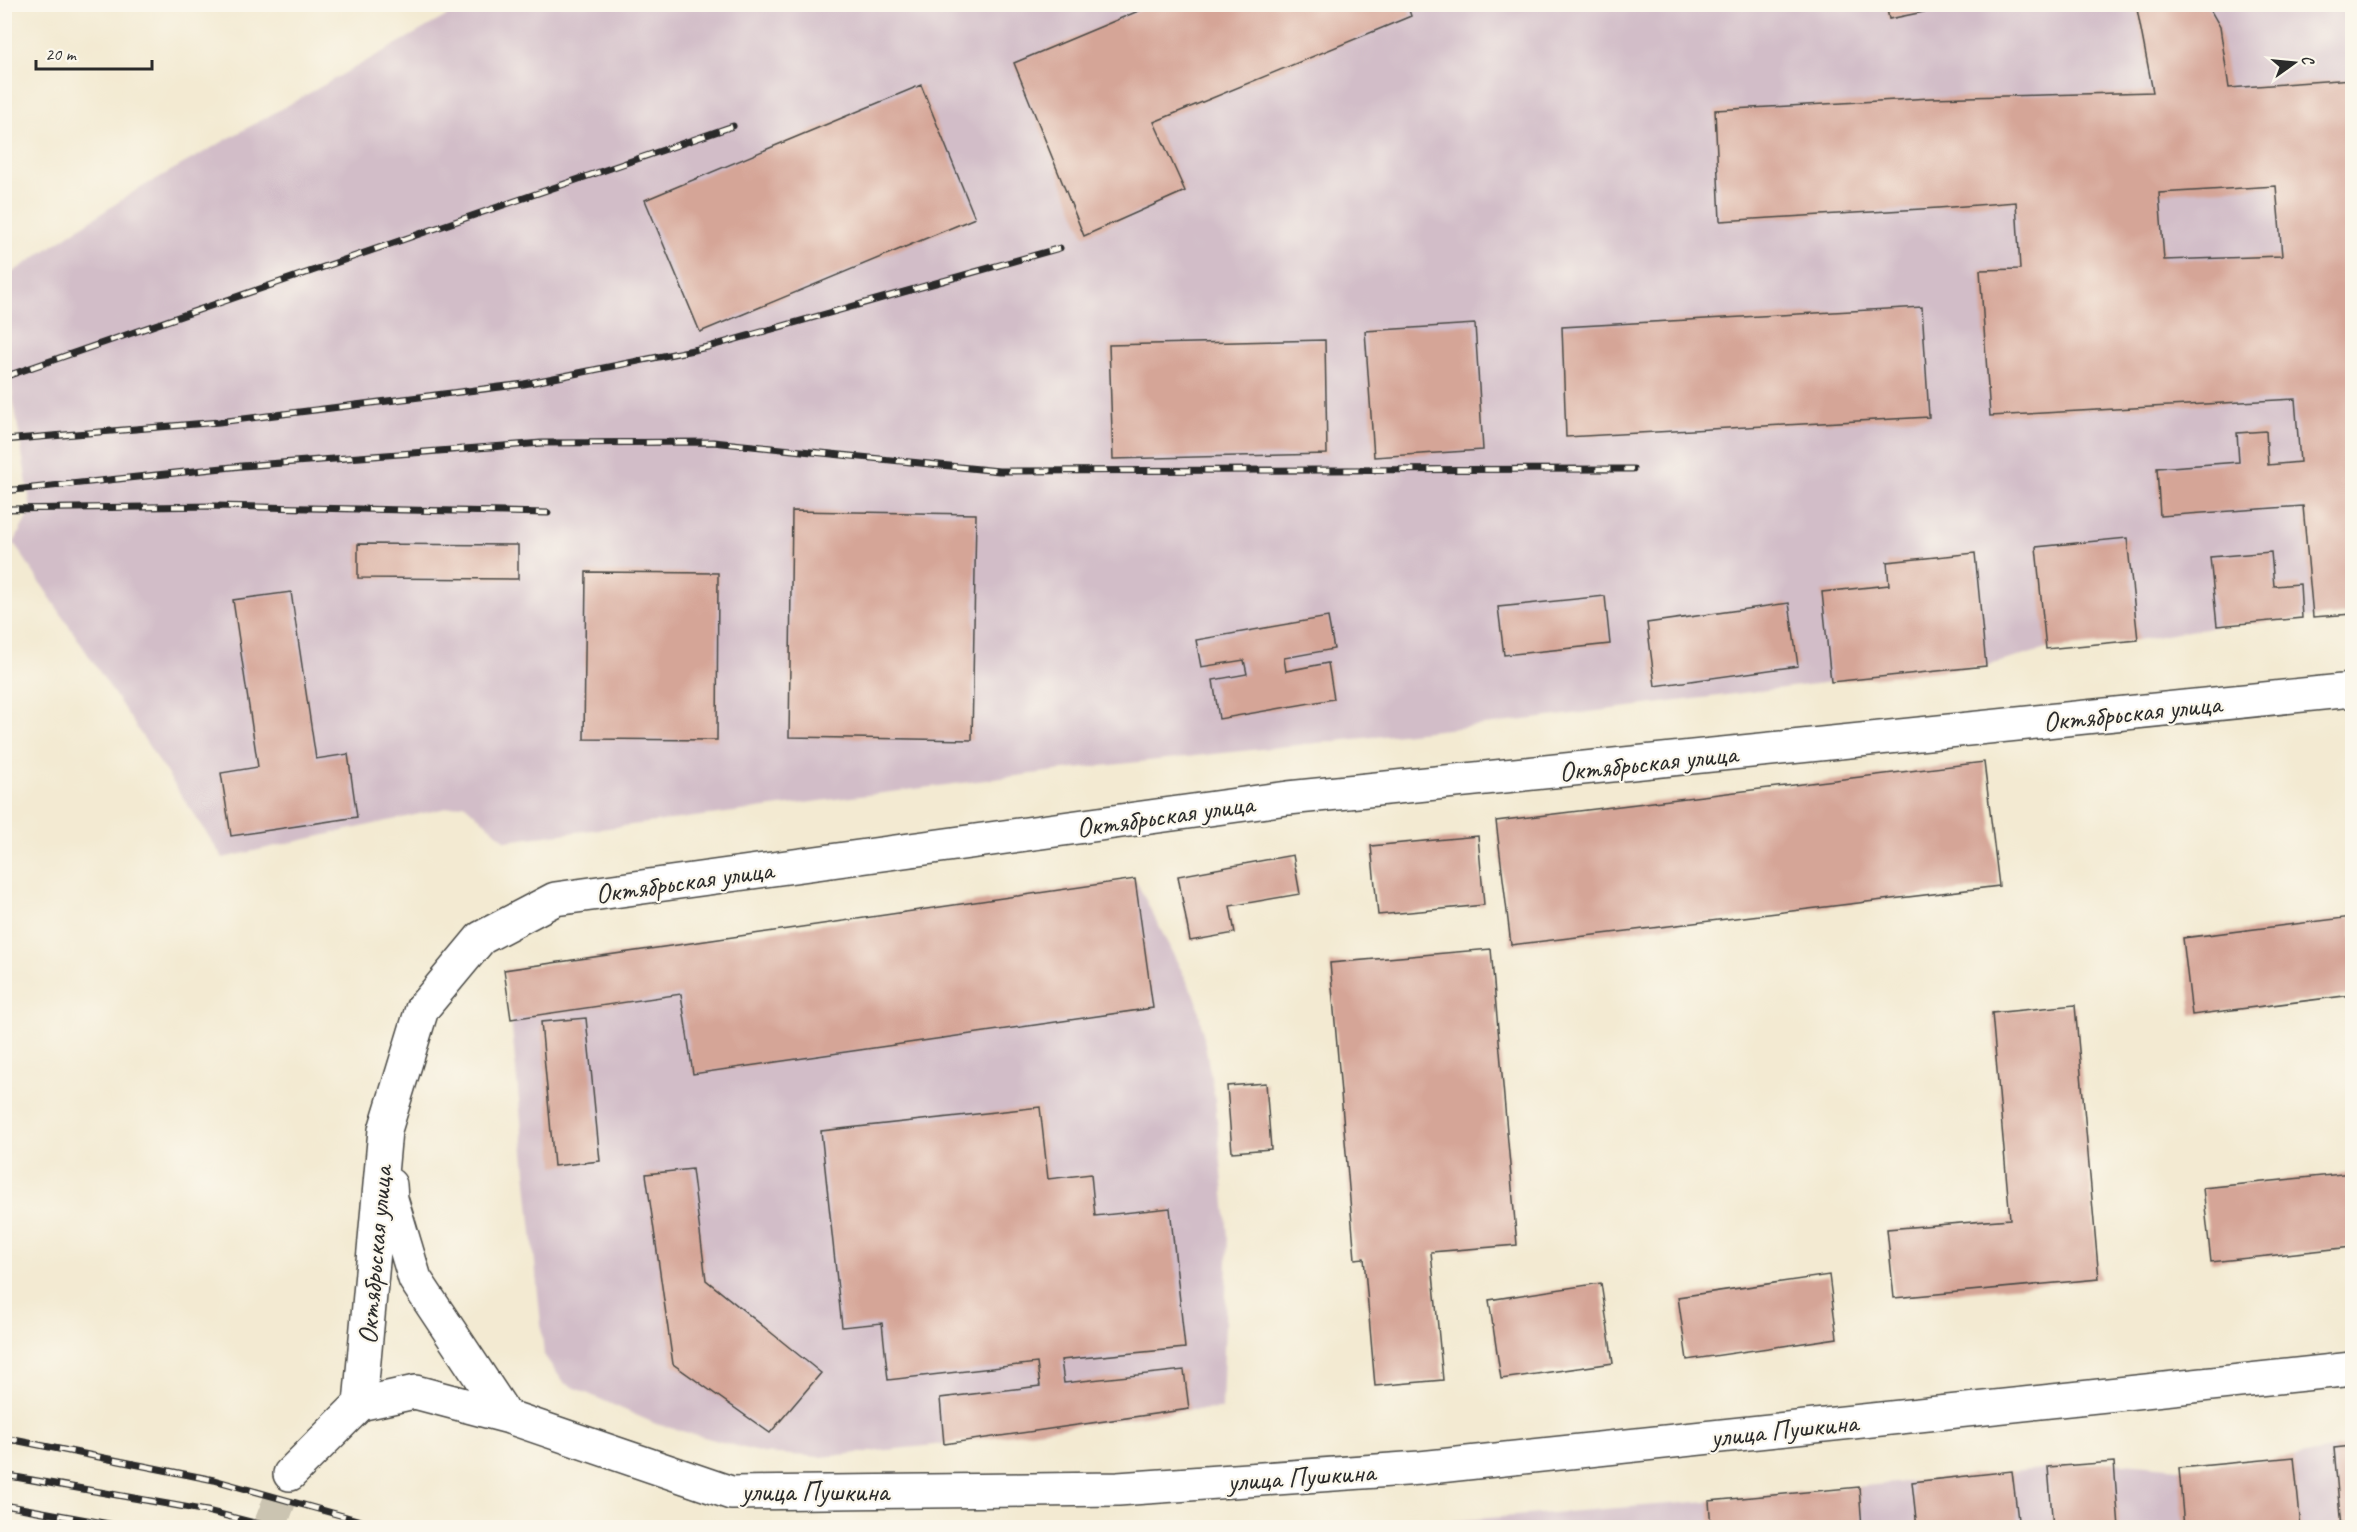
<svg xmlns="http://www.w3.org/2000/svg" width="2357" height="1532" font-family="Caveat,sans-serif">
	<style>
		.industrial { fill: #d2bdc8 }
		.building { fill: #d5a597; fill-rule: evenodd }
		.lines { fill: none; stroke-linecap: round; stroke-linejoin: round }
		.minor-tunnel { stroke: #cbc4b1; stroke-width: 33; stroke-dasharray: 33 16; stroke-linecap: butt }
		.minor-casing { stroke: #494844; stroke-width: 36 }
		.minor { stroke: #fff; stroke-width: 33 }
		.rail-casing { stroke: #2b2b2b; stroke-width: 7 }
		.rail { stroke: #fbf7ec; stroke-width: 4.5; stroke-dasharray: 14; stroke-linecap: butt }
		.labels { text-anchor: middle; stroke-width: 4.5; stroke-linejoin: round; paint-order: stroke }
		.street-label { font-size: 28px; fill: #2b2b2b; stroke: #fbf7ec }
	</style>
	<rect width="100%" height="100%" fill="#fbf7ec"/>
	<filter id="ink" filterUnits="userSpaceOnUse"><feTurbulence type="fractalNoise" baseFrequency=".0167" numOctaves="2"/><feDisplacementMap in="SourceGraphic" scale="12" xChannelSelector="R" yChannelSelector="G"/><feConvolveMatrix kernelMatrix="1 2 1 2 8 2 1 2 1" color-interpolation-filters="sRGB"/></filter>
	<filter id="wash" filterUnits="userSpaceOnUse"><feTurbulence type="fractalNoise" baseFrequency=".008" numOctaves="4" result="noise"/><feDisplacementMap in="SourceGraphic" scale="24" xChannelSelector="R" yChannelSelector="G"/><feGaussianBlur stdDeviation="1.35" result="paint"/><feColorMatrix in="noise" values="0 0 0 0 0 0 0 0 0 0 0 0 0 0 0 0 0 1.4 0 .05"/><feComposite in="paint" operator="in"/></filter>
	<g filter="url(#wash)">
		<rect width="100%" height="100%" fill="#f3ead2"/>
		<!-- industrial -->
		<path class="industrial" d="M466,5H2352V614L2217,626L2138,640L2046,649L1986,666L1831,682L1476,726L1064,770L506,841L464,804L223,858L14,543L31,509L5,347L4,278L135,191Z
			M1135,879L1197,1001L1215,1099L1228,1236L1222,1409L1189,1410L944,1444L821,1457L762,1453L656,1424L564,1383L544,1355L511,1019L504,970Z
			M2352,1446V1527L1384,1528V1526L1709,1501L2114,1462L2179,1468L2294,1457Z"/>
		<g id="blocks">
			<!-- building -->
			<path class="building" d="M1155,4H1407L1411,16L1154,122L1185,191L1084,236L1014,63Z
				M1886,4H1953V6L1889,19Z
				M2136,4H2207L2220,27L2229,88L2352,79V614L2313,617L2303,506L2160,516L2157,468L2239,462L2237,433L2266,431L2268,465L2300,462L2295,399L1990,416L1980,270L2020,269L2016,202L1938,208L1720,221L1715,110L1931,98L2153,92ZM2276,186L2282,256L2164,260L2159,193Z
				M921,85L975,218L700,332L645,200Z
				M1922,307L1929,417L1566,437L1562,327Z
				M1475,324L1483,450L1374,457L1365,331Z
				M1325,340L1327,454L1113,459L1109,345Z
				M792,511L976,514L972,740L789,737Z
				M2127,538L2138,640L2046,649L2036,547Z
				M358,544L518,545V579L358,578Z
				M2271,552L2274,586L2300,584L2302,618L2217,626L2210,557Z
				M1975,553L1986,666L1831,682L1822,592L1889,585L1887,562Z
				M586,572L718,573L717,740L584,739Z
				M291,592L316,759L348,754L357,817L231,836L221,773L258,767L233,600Z
				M1605,596L1610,644L1504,655L1498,607Z
				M1789,603L1798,666L1655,686L1647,623Z
				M1328,617L1334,649L1284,658L1286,671L1328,663L1334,699L1219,719L1213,680L1247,674L1244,660L1201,667L1196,640Z
				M1984,762L1999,886L1511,945L1496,821Z
				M1478,836L1484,905L1378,915L1371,846Z
				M1293,855L1300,894L1230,906L1235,933L1190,941L1178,876Z
				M1135,879L1153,1008L693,1074L681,994L511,1019L504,970Z
				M2352,917V995L2192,1015L2183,938Z
				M1491,949L1517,1245L1431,1252L1443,1380L1375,1386L1364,1258L1355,1259L1330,963Z
				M2075,1005L2099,1279L1894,1298L1887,1229L2010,1219L1992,1013Z
				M586,1018L600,1161L554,1166L541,1022Z
				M1266,1083L1271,1149L1232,1152L1227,1086Z
				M1040,1107L1048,1179L1091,1174L1095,1216L1170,1208L1185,1348L1061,1360L1064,1383L1184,1370L1189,1409L944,1444L940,1398L1040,1386L1037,1363L888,1380L882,1323L842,1327L821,1131Z
				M692,1169L706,1280L821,1373L770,1433L673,1364L646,1174Z
				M2352,1173V1247L2211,1262L2203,1188Z
				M1829,1275L1837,1338L1687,1360L1678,1297Z
				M1601,1283L1613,1363L1501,1379L1489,1300Z
				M2352,1446V1528H2341L2334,1448Z
				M2294,1457L2301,1528H2184L2179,1468Z
				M2114,1462L2119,1528H2053L2048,1467Z
				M2012,1471L2019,1528H1917L1912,1482Z
				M1859,1487L1862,1528H1711L1709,1501Z"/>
		</g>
	</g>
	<g filter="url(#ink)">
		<use href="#blocks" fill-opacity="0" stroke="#494844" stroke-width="1.5"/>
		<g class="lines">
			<!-- minor-tunnel -->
			<path class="minor-tunnel" d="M269,1528L290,1474"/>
			<defs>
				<path id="minor" d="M390,1185L391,1199L415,1279L506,1416
					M360,1404L385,1130L422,1009L481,938L555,899L1288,798L2352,690
					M290,1474L360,1404L415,1392L506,1416L731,1493L1118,1489L1420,1468L2352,1369"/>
			</defs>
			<!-- minor casing -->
			<use href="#minor" class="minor-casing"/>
			<!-- minor -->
			<use href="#minor" class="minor"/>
			<defs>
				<path id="rail" d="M4,377L733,126
					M4,440L219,422L524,384L708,347L1060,248
					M4,491L242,466L542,443L713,442L999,471L1633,469
					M4,509L216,506L548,513
					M4,1438L214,1480L386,1528
					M4,1475L207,1511L275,1528
					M4,1505L131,1528"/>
			</defs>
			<!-- rail casing -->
			<use href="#rail" class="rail-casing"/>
			<!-- rail -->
			<use href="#rail" class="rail"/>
		</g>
	</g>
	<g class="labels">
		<!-- street labels -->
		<g class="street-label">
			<text transform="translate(2132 712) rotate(-6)" y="10">Октябрьская улица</text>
			<text transform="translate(1648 762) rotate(-6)" y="10">Октябрьская улица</text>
			<text transform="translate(1165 815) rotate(-8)" y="10">Октябрьская улица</text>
			<text transform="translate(684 881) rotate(-8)" y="10">Октябрьская улица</text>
			<text transform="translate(374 1255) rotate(-85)" y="10">Октябрьская улица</text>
			<text transform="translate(1784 1429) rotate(-6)" y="10">улица Пушкина</text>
			<text transform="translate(1301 1476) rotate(-4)" y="10">улица Пушкина</text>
			<text x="815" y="1501">улица Пушкина</text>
		</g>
	</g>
	<!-- margin -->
	<rect width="2357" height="1532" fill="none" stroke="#fbf7ec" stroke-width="24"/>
	<!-- north arrow -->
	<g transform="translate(2294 63) rotate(75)" stroke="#fbf7ec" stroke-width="4.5" paint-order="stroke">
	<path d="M0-4.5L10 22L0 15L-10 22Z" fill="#2b2b2b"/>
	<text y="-9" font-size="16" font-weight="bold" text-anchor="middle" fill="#2b2b2b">С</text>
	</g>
	<!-- scale -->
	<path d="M36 60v9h116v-9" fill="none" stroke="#2b2b2b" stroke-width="3"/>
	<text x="45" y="60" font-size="18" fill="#2b2b2b" stroke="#fbf7ec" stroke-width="4.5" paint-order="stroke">20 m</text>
</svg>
